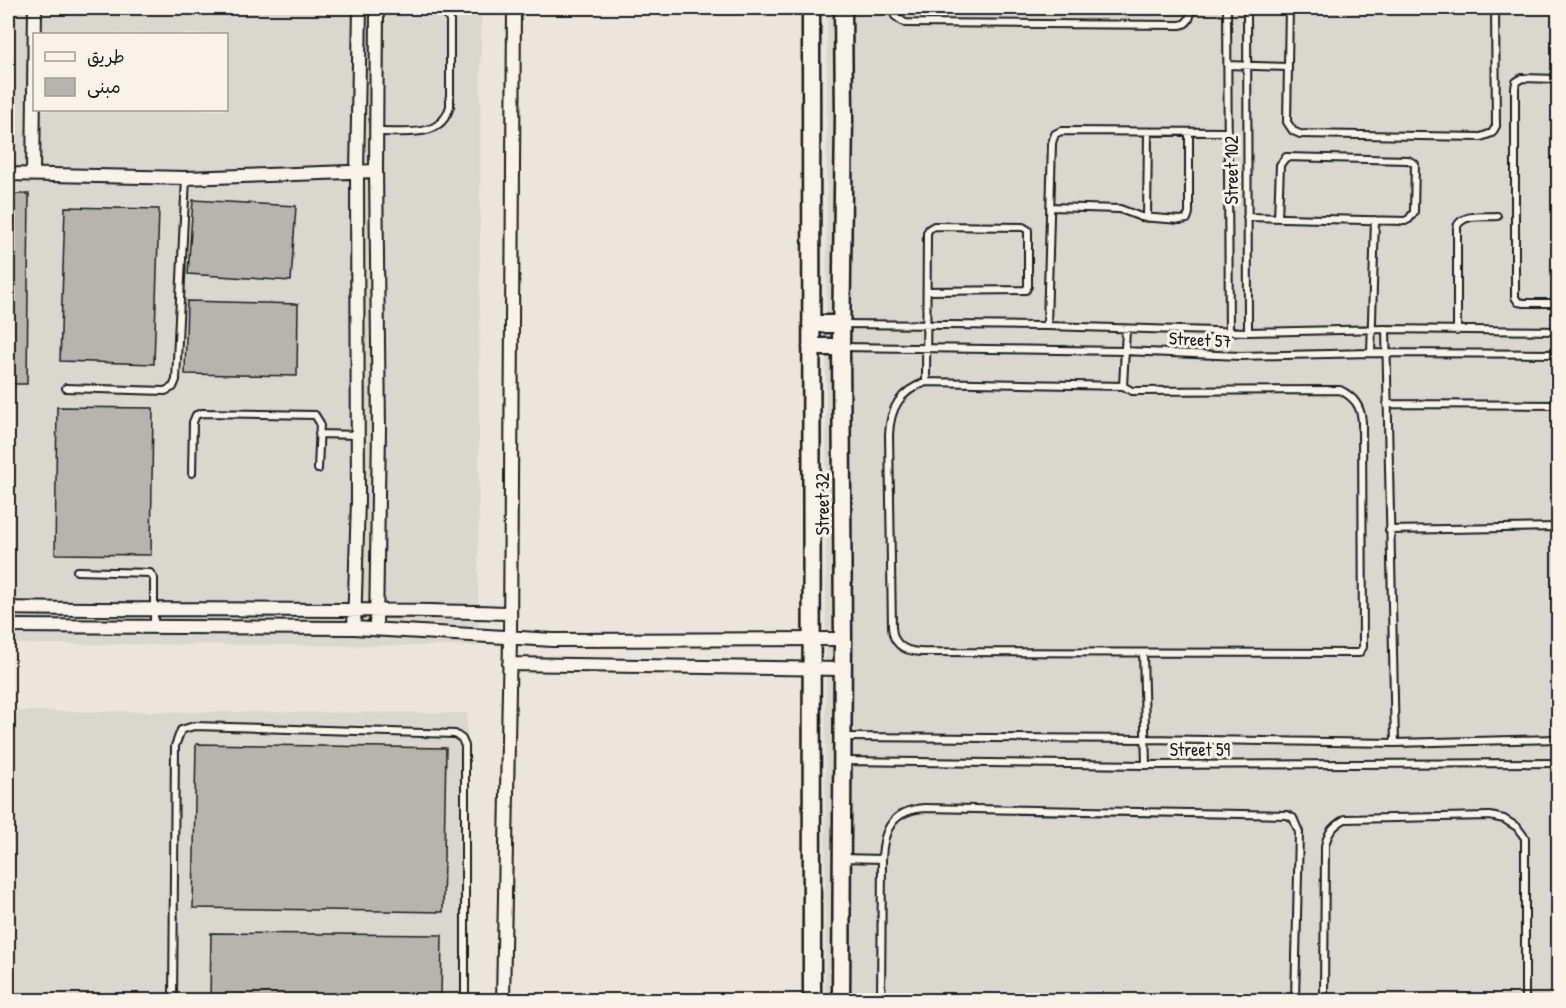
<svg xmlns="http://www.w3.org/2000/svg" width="1566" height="1008" font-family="'Patrick Hand','Playpen Sans Arabic',sans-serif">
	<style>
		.built { fill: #dad7ce; fill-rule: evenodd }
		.building { fill: #b6b4ac; stroke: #1c1c1c; stroke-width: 1.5 }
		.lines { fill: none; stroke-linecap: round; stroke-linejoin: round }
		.lane-casing { stroke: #1c1c1c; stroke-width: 10 }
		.street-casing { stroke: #1c1c1c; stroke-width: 16 }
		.secondary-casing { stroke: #1c1c1c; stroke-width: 21 }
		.lane { stroke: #f7f3e8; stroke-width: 6 }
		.street { stroke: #f7f3e8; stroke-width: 12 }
		.secondary { stroke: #f7f3e8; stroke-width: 16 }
		.labels { text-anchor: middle; stroke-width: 6; stroke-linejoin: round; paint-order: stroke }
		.street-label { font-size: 18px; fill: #1c1c1c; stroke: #f7f3e8 }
	</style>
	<rect width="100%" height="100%" fill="#eae6dc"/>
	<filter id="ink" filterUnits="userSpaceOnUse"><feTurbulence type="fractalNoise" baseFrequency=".0167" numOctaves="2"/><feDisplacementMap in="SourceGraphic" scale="12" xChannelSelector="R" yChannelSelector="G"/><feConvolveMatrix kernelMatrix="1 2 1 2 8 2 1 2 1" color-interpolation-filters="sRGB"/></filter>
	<g filter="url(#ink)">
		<!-- built -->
		<path class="built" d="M8,8H481L478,646L8,644ZM34,34H226V110H34Z
			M827,8H1558V1000H825Z
			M8,711L467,713L468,1000H8Z"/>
		<!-- building -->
		<path class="building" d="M8,194H29L27,384H8Z
			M193,200L296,206L291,281L188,274Z
			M65,207L159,209L154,364L60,361Z
			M187,301L298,304L297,376L185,374Z
			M57,407L153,408L151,555L55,554Z
			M196,744L446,748L443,912L193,908Z
			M211,933L442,935L441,1000H210Z"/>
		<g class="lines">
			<defs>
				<path id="lane" d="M892,8L895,16L905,23L1180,25C1189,24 1191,16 1191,8
					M1227,8L1229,332
					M1247,8L1248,332
					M1289,8L1287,122L1293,131L1300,134L1481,137L1492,133L1496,126L1495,8
					M1227,65L1288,67
					M1558,79L1522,78L1516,82L1515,88V297L1518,302L1524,303H1558
					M377,132C404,131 441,140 450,106V21L447,15L439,8
					M1050,207L1120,209L1141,217L1180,220L1187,219L1189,213V133
					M1247,217L1405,221L1409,219L1414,212L1415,164L1408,160L1286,157L1280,165L1278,218
					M1147,218L1148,133
					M842,324L1047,326L1248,332L1386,329L1558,331
					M1047,326L1052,143L1055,134L1061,131L1227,132
					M1386,329L1395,743
					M1457,331V226C1464,213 1484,217 1497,216
					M842,347L1124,351L1240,356L1371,353L1558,354
					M1371,353L1375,220
					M926,382L927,233L929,229L934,226L1023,227L1028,230V286L1026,290L927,291
					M1123,386L1132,391L1340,390C1354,397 1361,406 1362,422L1363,647L1359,653L921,652C904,651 893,645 892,627L889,435C890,408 900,391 926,382L1123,386L1126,330
					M66,388L165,391L173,387L176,380L186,178
					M1387,404L1558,405
					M319,434L358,435
					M192,473L193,422L196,415L202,413L315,415L320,423L318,469
					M1389,530L1558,527
					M77,571L150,573L154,579V627
					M1143,653L1146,765
					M845,737L1146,739L1395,743L1558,739
					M845,761L1146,765L1558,763
					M842,858L882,859
					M173,1000L175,746L181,730L194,726L455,734L462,739L465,746V1000
					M881,1000L882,859C883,829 893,810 925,808L1287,815L1293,818L1299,832L1295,1000
					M1324,1000L1325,846C1328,832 1333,826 1345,819L1490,816L1504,819L1517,827L1525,838V1000"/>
				<path id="street" d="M8,174L186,178L376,171
					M33,174L35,8
					M8,608C175,611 343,607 510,613
					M8,626L354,628L553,640L843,639
					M354,628L358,501L357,173L360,8
					M376,629L379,428L376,171L377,8
					M509,664L843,669
					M503,1000L510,638L514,8"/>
				<path id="secondary" d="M811,8L812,1000
					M811,324H841
					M811,347H841
					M841,1000L843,639L841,347L844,117L843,8"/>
			</defs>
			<!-- lane casing -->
			<use href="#lane" class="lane-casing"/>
			<!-- street casing -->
			<use href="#street" class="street-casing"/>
			<!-- secondary casing -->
			<use href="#secondary" class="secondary-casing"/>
			<!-- lane -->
			<use href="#lane" class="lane"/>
			<!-- street -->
			<use href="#street" class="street"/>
			<!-- secondary -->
			<use href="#secondary" class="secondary"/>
		</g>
	</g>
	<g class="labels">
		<!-- street labels -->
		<g class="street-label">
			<text transform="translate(1232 170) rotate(-90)" y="6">Street 102</text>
			<text transform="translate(1200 340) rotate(3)" y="6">Street 57</text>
			<text transform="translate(823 504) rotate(-90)" y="6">Street 32</text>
			<text x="1200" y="756">Street 59</text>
		</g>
	</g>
	<!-- margin -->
	<rect width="1566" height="1008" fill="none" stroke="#f7f3e8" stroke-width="30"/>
	<rect x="15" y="15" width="1536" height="978" fill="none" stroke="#1c1c1c" stroke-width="2" filter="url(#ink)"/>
	<!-- legend -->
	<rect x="33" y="33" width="195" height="78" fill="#f7f3e8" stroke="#9f9d96" stroke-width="1.5"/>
	<rect x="45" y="52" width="30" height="9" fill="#f7f3e8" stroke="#9f9d96" stroke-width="1.5"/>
	<text x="87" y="63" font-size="18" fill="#1c1c1c">طريق</text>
	<rect x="45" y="78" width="30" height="18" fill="#b6b4ac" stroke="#9f9d96" stroke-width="1.5"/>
	<text x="87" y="93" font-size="18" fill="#1c1c1c">مبنى</text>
</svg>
